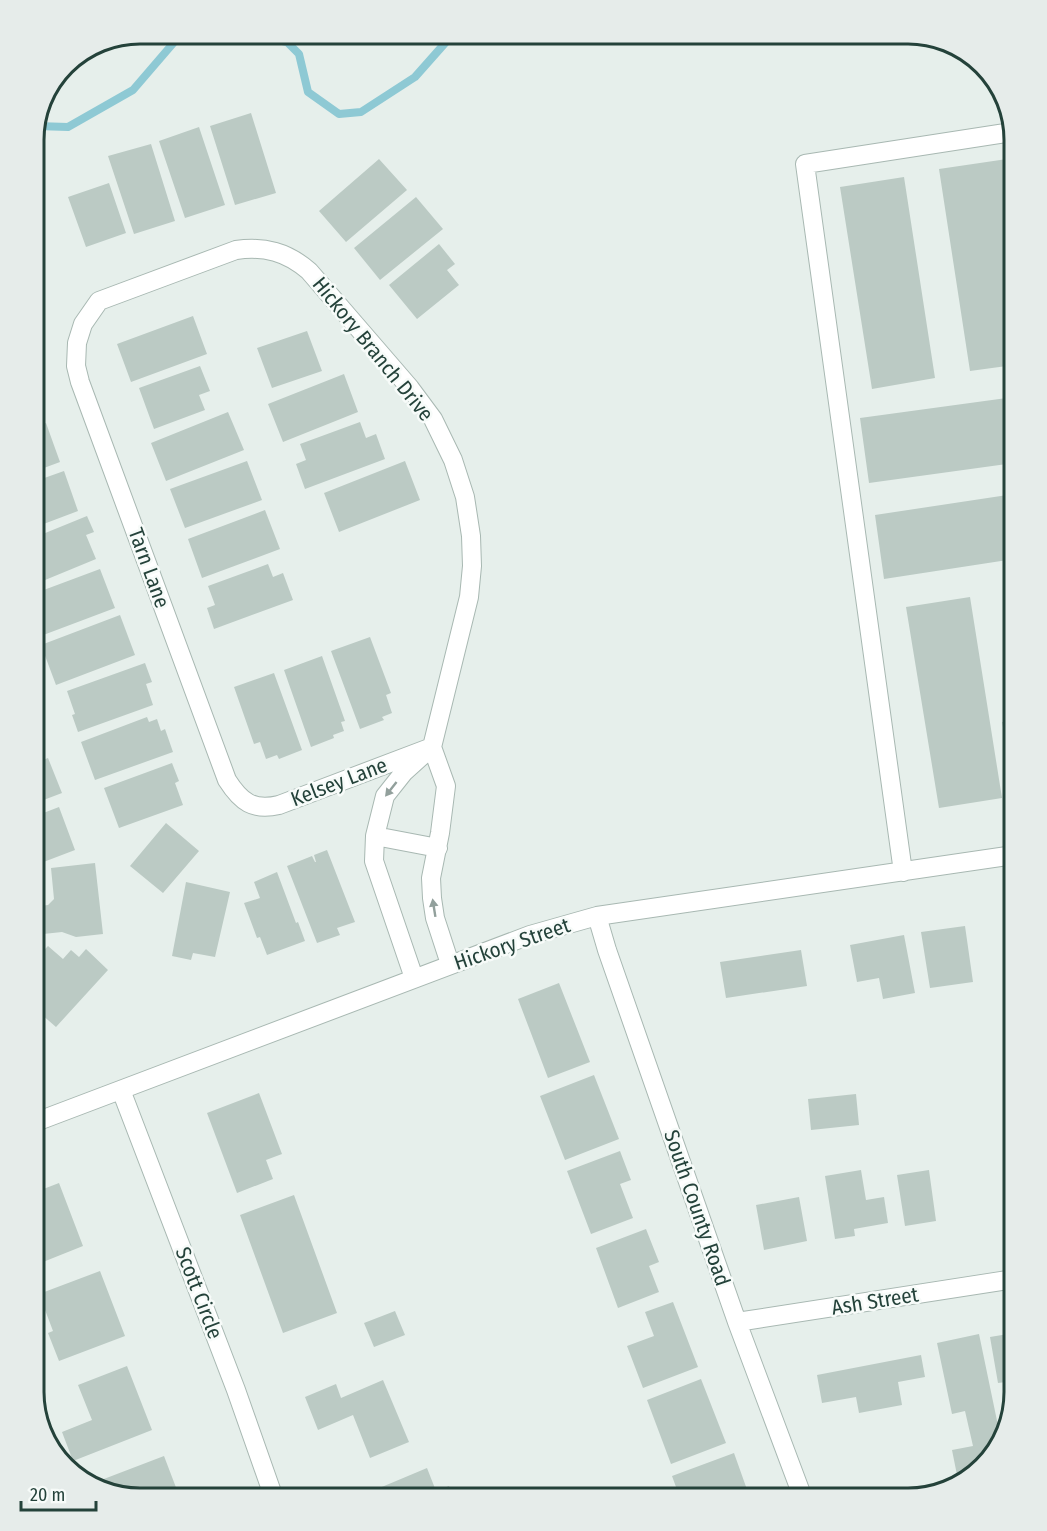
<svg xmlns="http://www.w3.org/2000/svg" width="1047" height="1531" font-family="'Fira Sans Condensed',sans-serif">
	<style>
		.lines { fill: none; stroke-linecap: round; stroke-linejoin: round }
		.stream { stroke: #8ec9d4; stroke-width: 8 }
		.building { fill: #bbcac4 }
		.minor-casing { stroke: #a8b8b2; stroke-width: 20 }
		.minor { stroke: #fff; stroke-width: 18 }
		.oneway { fill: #92a09c }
		.labels { text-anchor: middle; stroke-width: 5; stroke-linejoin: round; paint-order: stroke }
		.street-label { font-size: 21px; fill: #24423a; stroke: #f7fbf9 }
		.rim { fill: none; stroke: #24423a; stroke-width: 3 }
	</style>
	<rect width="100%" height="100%" fill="#e6efeb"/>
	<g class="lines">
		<!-- stream -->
		<path class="stream" d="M245,33L287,42L299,54L308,92L339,114L361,112L415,77L446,42L457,33
			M36,126L68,127L133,90L182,33"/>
	</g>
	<!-- building -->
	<path class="building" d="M251,113L276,193L235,205L210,126Z
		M199,127L225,205L185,218L159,141Z
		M151,144L175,221L134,234L108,156Z
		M379,159L407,190L346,242L319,211Z
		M1007,159L1014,208V365L970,371L939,169Z
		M904,177L935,378L872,389L840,187Z
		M109,183L126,233L86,247L68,197Z
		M416,197L443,229L380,280L354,248Z
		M439,244L455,264L447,270L459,285L417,319L389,285Z
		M33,257L43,294L33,296Z
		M193,316L207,354L131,382L117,344Z
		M307,331L322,371L272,388L257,348Z
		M200,366L210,391L199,395L205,410L154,429L139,388Z
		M344,374L358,412L283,442L268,404Z
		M33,378L39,402L33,403Z
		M1014,397V463L869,483L860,418Z
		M228,412L244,450L166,481L151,443Z
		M360,422L366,438L376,434L385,459L305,489L296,464L306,460L300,444Z
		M46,423L60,462L33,472V428Z
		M247,461L262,500L185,528L170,489Z
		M405,461L420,500L339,532L324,493Z
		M64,471L78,511L33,528V482Z
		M1014,494V559L884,579L875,515Z
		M265,510L280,549L202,578L188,539Z
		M87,516L94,532L86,535L96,559L33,585V538Z
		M268,564L273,577L283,573L293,600L214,629L207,608L215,605L208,586Z
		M100,569L115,608L38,637L33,624V594Z
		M970,597L1002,798L939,808L906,607Z
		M120,615L135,655L56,685L41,645Z
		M370,637L391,693L386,695L392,713L382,717L384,720L360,729L331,651Z
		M322,656L345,721L341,722L344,731L333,735L334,738L311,747L284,670Z
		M145,663L152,682L146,684L153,705L78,732L72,715L75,714L67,691Z
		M274,673L302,750L279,759L277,755L266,759L260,742L254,744L234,687Z
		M147,717L149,722L157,719L161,731L165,729L173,752L95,780L81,742Z
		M1014,720V780H1013L1002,722Z
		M48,758L62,793L33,804V764Z
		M172,763L179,781L175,783L183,805L119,828L104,788Z
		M59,807L75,850L33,866V817Z
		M166,823L199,851L163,893L130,866Z
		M327,850L355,922L337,928L340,935L317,943L287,866L312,856L315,862H316L314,855Z
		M95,863L103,934L76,937L62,932L34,935L33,907L48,905L54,899L51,868Z
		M277,872L296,923L298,922L305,941L267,955L260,937L257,938L244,903L260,898L254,882Z
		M186,882L230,892L215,957L193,953L191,960L172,956Z
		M965,926L973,982L930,988L921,932Z
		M904,935L915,993L883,999L879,978L857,982L850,945Z
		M48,946L63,959L71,950L79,957L86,949L108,970L56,1027L33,1007V962Z
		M801,950L807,986L726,998L720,962Z
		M559,983L590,1062L548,1078L518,999Z
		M33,1029L43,1053L33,1057Z
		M594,1075L619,1139L565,1160L540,1096Z
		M259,1093L282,1154L266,1160L273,1179L237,1193L207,1113Z
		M856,1094L859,1125L811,1130L808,1099Z
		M620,1151L631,1180L620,1184L633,1218L591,1234L567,1171Z
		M861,1170L866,1200L884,1197L888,1223L854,1229L855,1236L835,1239L825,1176Z
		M929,1170L936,1221L905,1226L897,1175Z
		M59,1183L83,1246L33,1266V1193Z
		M294,1195L337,1313L283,1333L240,1215Z
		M799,1197L807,1241L764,1250L756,1205Z
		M646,1229L659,1262L649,1266L659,1292L618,1308L596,1248Z
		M100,1271L125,1336L59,1361L48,1333L53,1331L39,1294Z
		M673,1302L698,1367L643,1388L627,1346L654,1336L645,1312Z
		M395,1311L405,1335L374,1347L364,1323Z
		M1014,1333V1381L998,1383L990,1337Z
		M979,1334L1001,1440L1000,1445L973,1471L957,1475L952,1450L973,1446L965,1411L952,1414L937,1343Z
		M921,1355L925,1377L898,1382L902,1405L859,1413L856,1397L822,1403L817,1375Z
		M127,1366L152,1430L73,1461L62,1432L92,1420L78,1385Z
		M701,1379L726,1443L671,1464L647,1400Z
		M383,1380L409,1442L370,1458L353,1415L318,1430L305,1397L336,1384L341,1398Z
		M734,1453L750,1498H680L672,1476Z
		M164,1456L180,1498H133L98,1487L96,1482Z
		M427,1468L436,1491L449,1486L454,1498H381L377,1489Z"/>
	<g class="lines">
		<defs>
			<path id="minor" d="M432,747L279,805C253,811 241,802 227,780L80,382L76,366L77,343L83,324L99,301L236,250C265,246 287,252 309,271L410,388L433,419L453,460L465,497L471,536L472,566L469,597L432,747L446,786L440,833L431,878L432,898L435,918L450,964
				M375,836L438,848
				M903,872L805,164L1012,132
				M597,916L607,950L737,1322L803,1498
				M414,978L374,861L375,836L385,796L404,772L424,754
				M121,1090L236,1390L274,1498
				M33,1123L530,935L597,916L1014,855
				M737,1322L1014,1279"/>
		</defs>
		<!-- minor casing -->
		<use href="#minor" class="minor-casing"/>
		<!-- minor -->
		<use href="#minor" class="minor"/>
	</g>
	<!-- one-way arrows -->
	<defs><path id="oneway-solid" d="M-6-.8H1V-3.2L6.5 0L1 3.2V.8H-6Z" transform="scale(1.5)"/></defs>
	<g class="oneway">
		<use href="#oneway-solid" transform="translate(391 789) rotate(128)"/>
		<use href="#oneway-solid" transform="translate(434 908) rotate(-99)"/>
	</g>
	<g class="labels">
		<!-- street labels -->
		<g class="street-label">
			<text transform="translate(373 349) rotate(51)" y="7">Hickory Branch Drive</text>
			<text transform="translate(149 568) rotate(70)" y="7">Tarn Lane</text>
			<text transform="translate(339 782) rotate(-21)" y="7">Kelsey Lane</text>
			<text transform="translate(512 944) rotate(-19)" y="7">Hickory Street</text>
			<text transform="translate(697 1208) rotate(71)" y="7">South County Road</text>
			<text transform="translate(199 1293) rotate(69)" y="7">Scott Circle</text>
			<text transform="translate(875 1301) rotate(-9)" y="7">Ash Street</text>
		</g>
	</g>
	<!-- crop -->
	<path d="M0 0H1047V1531H0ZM140 44H908A96 96 0 0 1 1004 140V1392A96 96 0 0 1 908 1488H140A96 96 0 0 1 44 1392V140A96 96 0 0 1 140 44Z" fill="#e6ecea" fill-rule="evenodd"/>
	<path class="rim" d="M140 44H908A96 96 0 0 1 1004 140V1392A96 96 0 0 1 908 1488H140A96 96 0 0 1 44 1392V140A96 96 0 0 1 140 44Z"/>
	<!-- scale -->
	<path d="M21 1501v9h75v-9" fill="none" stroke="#24423a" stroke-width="3"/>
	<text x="30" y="1501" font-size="18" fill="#24423a" stroke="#f7fbf9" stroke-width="4.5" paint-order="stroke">20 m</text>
</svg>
